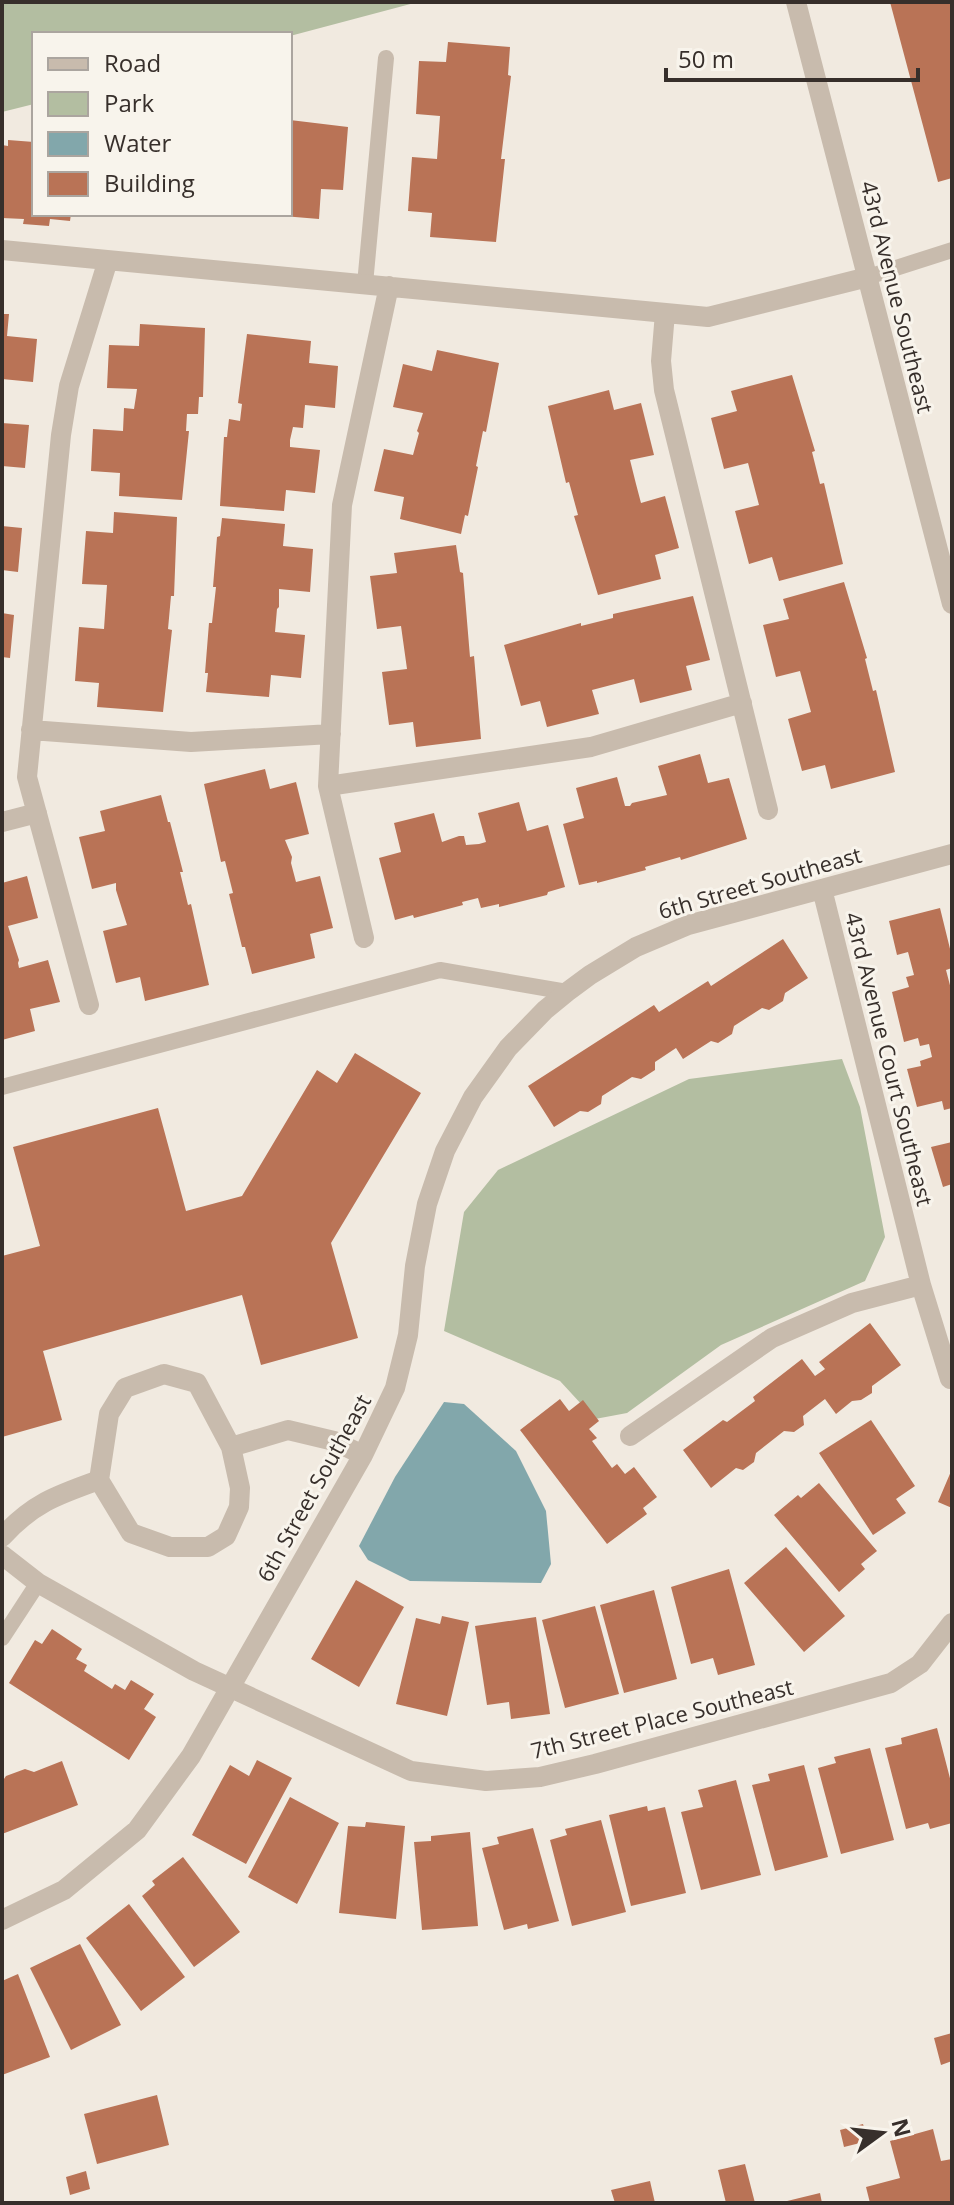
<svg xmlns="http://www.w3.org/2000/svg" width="954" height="2205" font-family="'Open Sans',sans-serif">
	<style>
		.green { fill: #b3bea1 }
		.water { fill: #82a7ab }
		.building { fill: #b97356 }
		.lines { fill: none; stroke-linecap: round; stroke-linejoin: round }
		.service { stroke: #c8bbad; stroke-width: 16 }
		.minor { stroke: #c8bbad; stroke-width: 20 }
		.tertiary { stroke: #c8bbad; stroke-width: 20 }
		.labels { text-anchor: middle; stroke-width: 6; stroke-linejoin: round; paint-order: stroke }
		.street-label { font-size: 22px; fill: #372f2b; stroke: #f8f4ec }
	</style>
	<rect width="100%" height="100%" fill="#f1eae0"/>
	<!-- green -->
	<path class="green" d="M2,2H418L290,36L34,34V104L2,112Z
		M842,1059L860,1107L885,1237L865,1281L721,1345L627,1413L595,1419L560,1381L444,1331L464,1212L498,1170L689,1079Z"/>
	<!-- water -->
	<path class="water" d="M444,1402L464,1404L516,1451L546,1511L551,1564L541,1583L410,1581L368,1560L359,1546L395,1477Z"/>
	<!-- building -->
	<path class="building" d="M890,2H952V178L938,182Z
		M448,42L510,47L508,75L511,76L501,159H505L496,242L430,237L432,213L408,211L412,157L437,159L440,116L416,114L419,61L446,62Z
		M290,120L348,127L343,190L321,189L319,219L283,216V214H290Z
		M8,140L34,142V214H71L70,221L50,219L49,226L23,224L24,219L2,218V145L8,146Z
		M2,314H9L7,336L37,339L33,382L2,379Z
		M140,324L205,328L203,397H199L198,414H187L186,431H189L182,500L119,496L120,473L91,471L93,429L123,431L124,408L134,409L136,396L137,389L107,388L109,345L139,346Z
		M247,334L311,341L309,363L338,366L335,408L305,405L303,428L293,427L290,440V447L320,450L315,493L286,490L284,511L220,506L224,437H227L229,419L240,421L242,404L238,403Z
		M437,350L499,363L486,432L483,431L476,466L478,467L468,516L465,515L461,534L400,519L404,497L374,491L384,449L413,455L419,433L417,431L423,413L393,407L403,364L432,371Z
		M792,375L815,451L812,452L820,484L824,483L843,564L779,581L772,557L749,564L735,511L759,505L748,463L724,469L711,418L737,411L731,391Z
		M609,390L614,410L641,403L654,455L630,460L636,484L641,503L665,496L679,548L655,555L661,579L598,595L574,516L578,515L569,482L566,483L548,406Z
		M2,423L29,425L25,468L2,466Z
		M114,512L177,517L174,596H171L168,629L172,630L163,712L97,707L99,683L75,681L79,627L104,629L107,585L82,584L86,531L113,533Z
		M222,518L285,524L283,546L313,549L310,592L279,589V607L277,609L275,632L305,635L301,678L271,675L269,697L206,692L208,673H205L209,623H212L216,587H213L217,537L220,536Z
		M2,526L22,528L18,572L2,570Z
		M456,545L460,572L463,573L470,657L474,656L481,739L416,747L413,722L389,725L382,672L407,669L401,626L377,629L370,576L397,573L394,553Z
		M844,582L867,658L865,659L873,691L876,690L895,772L831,789L825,765L802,771L788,719L811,712L800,671L776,677L763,625L789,619L783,599Z
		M693,596L710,660L686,666L692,690L640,703L634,679L592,690L599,714L547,727L540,701L521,706L504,645L581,623V626L613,618V614Z
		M2,613L14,615L10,658L2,657Z
		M700,754L708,783L729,778L747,839L681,860L680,857L645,867L646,870L597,883V881L579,885L563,824L584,818L576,788L617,777L625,806H630L632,803L667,795L658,766Z
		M265,769L270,789L296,782L309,834L285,840L292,857L291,863L296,882L320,876L333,928L310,934L315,958L252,974L245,947H242L229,894L233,893L225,861L221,862L204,784Z
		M161,795L168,822H170L183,872H180L188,905L191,904L209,985L145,1001L140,977L116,983L103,931L127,925L116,890V883L92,889L79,837L105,831L100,811Z
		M519,802L527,831L548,825L565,887L548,892L547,895L499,907V904L481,908L478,898L462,902L463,905L414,918L413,915L395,920L379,858L401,852L394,823L434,813L442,842L459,836H464L466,845L479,844L486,842L478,813Z
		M27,876L38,918L8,926L19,960L18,963L19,968L48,960L60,1002L30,1009L35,1031L2,1040V883Z
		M940,908L952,957V968L946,970L952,993V1108L944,1110L942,1101L917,1107L907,1069L921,1066L920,1061L932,1057L929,1044L920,1046L918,1038L904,1042L892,992L909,987L906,977L914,975L908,952L897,955L889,921Z
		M783,939L808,978L785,993L783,1001L769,1010L762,1008L734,1026L732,1034L718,1043L711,1041L683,1059L676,1048L655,1062V1070L641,1079L632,1077L602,1096L601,1104L588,1112L580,1111L554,1127L528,1086L654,1005L659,1012L708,981L711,986Z
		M355,1053L421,1093L331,1243L358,1338L261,1365L242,1295L43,1351L62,1420L2,1437V1256L40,1246L13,1147L158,1108L186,1211L242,1196L317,1070L337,1083Z
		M952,1142V1184L943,1187L931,1147Z
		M870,1323L901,1365L872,1386V1393L861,1400L852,1401L836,1414L825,1399L803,1416L804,1425L794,1432L784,1431L756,1453L754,1462L743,1470L736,1468L711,1488L683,1450L723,1420L727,1422L755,1401L753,1397L802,1359L815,1376L825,1369L819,1362Z
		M560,1399L569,1411L583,1400L599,1421L589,1429L597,1438L592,1441L612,1468L617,1464L625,1474L634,1467L657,1497L643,1508L647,1514L607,1544L520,1430Z
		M871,1420L915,1486L896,1499L906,1513L873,1535L819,1453Z
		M952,1469V1508L938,1502Z
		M819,1483L877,1551L861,1564L865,1569L839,1592L774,1515L798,1495L801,1498Z
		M786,1547L845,1616L804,1652L744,1583Z
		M729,1569L755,1665L718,1675L713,1658L691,1664L671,1587Z
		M356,1580L404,1607L359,1687L311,1659Z
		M654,1590L677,1679L624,1693L600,1605Z
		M595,1606L619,1694L565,1708L542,1620Z
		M442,1616L469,1622L447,1716L396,1704L416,1618L440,1624Z
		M536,1617L550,1714L511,1719L509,1702L487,1705L475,1626Z
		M52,1629L82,1649L76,1659L87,1665L84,1671L112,1689L115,1684L125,1690L131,1680L154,1694L144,1709L156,1717L129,1760L9,1683L35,1640L42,1644Z
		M937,1728L952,1786V1823L930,1829L928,1823L906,1829L885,1748L902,1744L901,1738Z
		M870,1748L894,1840L841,1854L818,1768L836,1763L834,1757Z
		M257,1760L292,1778L246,1864L192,1835L230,1765L249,1776Z
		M62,1761L78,1805L2,1834V1782L6,1776L25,1769L34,1772Z
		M804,1765L828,1857L775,1871L752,1785L770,1781L768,1774Z
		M736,1780L761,1875L701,1890L681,1812L703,1807L698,1790Z
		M290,1797L339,1823L297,1904L248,1877Z
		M647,1806L648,1811L665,1807L686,1893L631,1906L609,1815Z
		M601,1820L626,1912L572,1926L550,1840L567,1835L565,1829Z
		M366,1822L405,1826L396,1919L339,1913L348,1826L365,1827Z
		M533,1828L559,1921L528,1929L527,1924L504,1930L482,1848L499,1844L497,1837Z
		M470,1832L478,1926L422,1930L414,1842L431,1841V1836Z
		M183,1857L240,1932L194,1967L142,1896L155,1885L152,1881Z
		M129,1904L185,1977L141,2011L86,1938Z
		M80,1944L121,2025L71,2050L30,1968Z
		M18,1974L50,2057L2,2075V1981Z
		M952,2033V2061L941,2065L934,2038Z
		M157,2095L169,2145L97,2164L84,2114Z
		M863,2124L868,2141L844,2147L840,2130Z
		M933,2129L941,2161L952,2159V2203H870L866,2187L900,2178L890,2141Z
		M745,2164L755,2203H726L718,2170Z
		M86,2171L90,2189L70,2195L66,2177Z
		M650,2181L655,2203H615L611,2190Z
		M820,2193L822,2203H784L783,2202Z"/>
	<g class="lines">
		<!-- service -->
		<path class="service" d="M868,277L952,250
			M365,284L386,58
			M2,1087L440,970L567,992
			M2,1638L38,1583"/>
		<!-- minor -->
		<path class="minor" d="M2,250L708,317L868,277
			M665,313L661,361L664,390L768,810
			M31,730L191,742L331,734
			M328,786L591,747L742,703
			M2,822L37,813
			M822,889L921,1285L950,1379
			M364,938L328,786L342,505L389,286
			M89,1005L27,777L61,435L69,386L108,260
			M630,1436L772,1338L852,1303L921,1285
			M99,1480L131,1533L170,1547H208L226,1536L239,1507L240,1488L231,1447
			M2,1537C33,1503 57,1495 99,1480L109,1414L125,1388L164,1374L197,1383L231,1447L288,1430L334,1441L363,1455
			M2,1555L38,1583L194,1671L411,1771L486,1781L540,1777L595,1764L891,1683L920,1664L952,1623
			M2,1920L64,1890L137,1830L191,1756L363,1455L395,1388L408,1335L415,1266L427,1204L445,1151L473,1097L508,1048L545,1010L567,992L590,975L636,947L688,925L952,854"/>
		<!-- tertiary -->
		<path class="tertiary" d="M796,2L952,604"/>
	</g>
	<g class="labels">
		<!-- street labels -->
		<g class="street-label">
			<text transform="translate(897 297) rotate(76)" y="8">43rd Avenue Southeast</text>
			<text transform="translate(760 883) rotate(-16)" y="8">6th Street Southeast</text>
			<text transform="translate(889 1059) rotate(76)" y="8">43rd Avenue Court Southeast</text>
			<text transform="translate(314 1488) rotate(-61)" y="8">6th Street Southeast</text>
			<text transform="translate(662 1719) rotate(-14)" y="8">7th Street Place Southeast</text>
		</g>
	</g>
	<!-- border -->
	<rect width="954" height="2205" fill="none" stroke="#372f2b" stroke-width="8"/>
	<!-- legend -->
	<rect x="32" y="32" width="260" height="184" fill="#f8f4ec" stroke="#aba59f" stroke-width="2"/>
	<rect x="48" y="58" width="40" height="12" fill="#c8bbad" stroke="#aba59f" stroke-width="2"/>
	<text x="104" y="72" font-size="24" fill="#372f2b">Road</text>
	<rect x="48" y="92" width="40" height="24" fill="#b3bea1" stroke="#aba59f" stroke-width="2"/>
	<text x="104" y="112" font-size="24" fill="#372f2b">Park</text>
	<rect x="48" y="132" width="40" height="24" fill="#82a7ab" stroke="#aba59f" stroke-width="2"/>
	<text x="104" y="152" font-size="24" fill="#372f2b">Water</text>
	<rect x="48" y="172" width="40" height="24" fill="#b97356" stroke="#aba59f" stroke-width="2"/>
	<text x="104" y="192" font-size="24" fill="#372f2b">Building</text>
	<!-- north arrow -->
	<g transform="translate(882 2133) rotate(75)" stroke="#f8f4ec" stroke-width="6" paint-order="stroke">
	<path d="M0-6L14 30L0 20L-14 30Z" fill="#372f2b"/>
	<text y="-12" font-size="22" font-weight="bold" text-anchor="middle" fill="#372f2b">N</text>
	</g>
	<!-- scale -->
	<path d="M666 68v12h252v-12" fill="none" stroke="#372f2b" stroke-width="4"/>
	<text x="678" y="68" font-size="24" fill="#372f2b" stroke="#f8f4ec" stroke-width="6" paint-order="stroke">50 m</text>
</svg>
